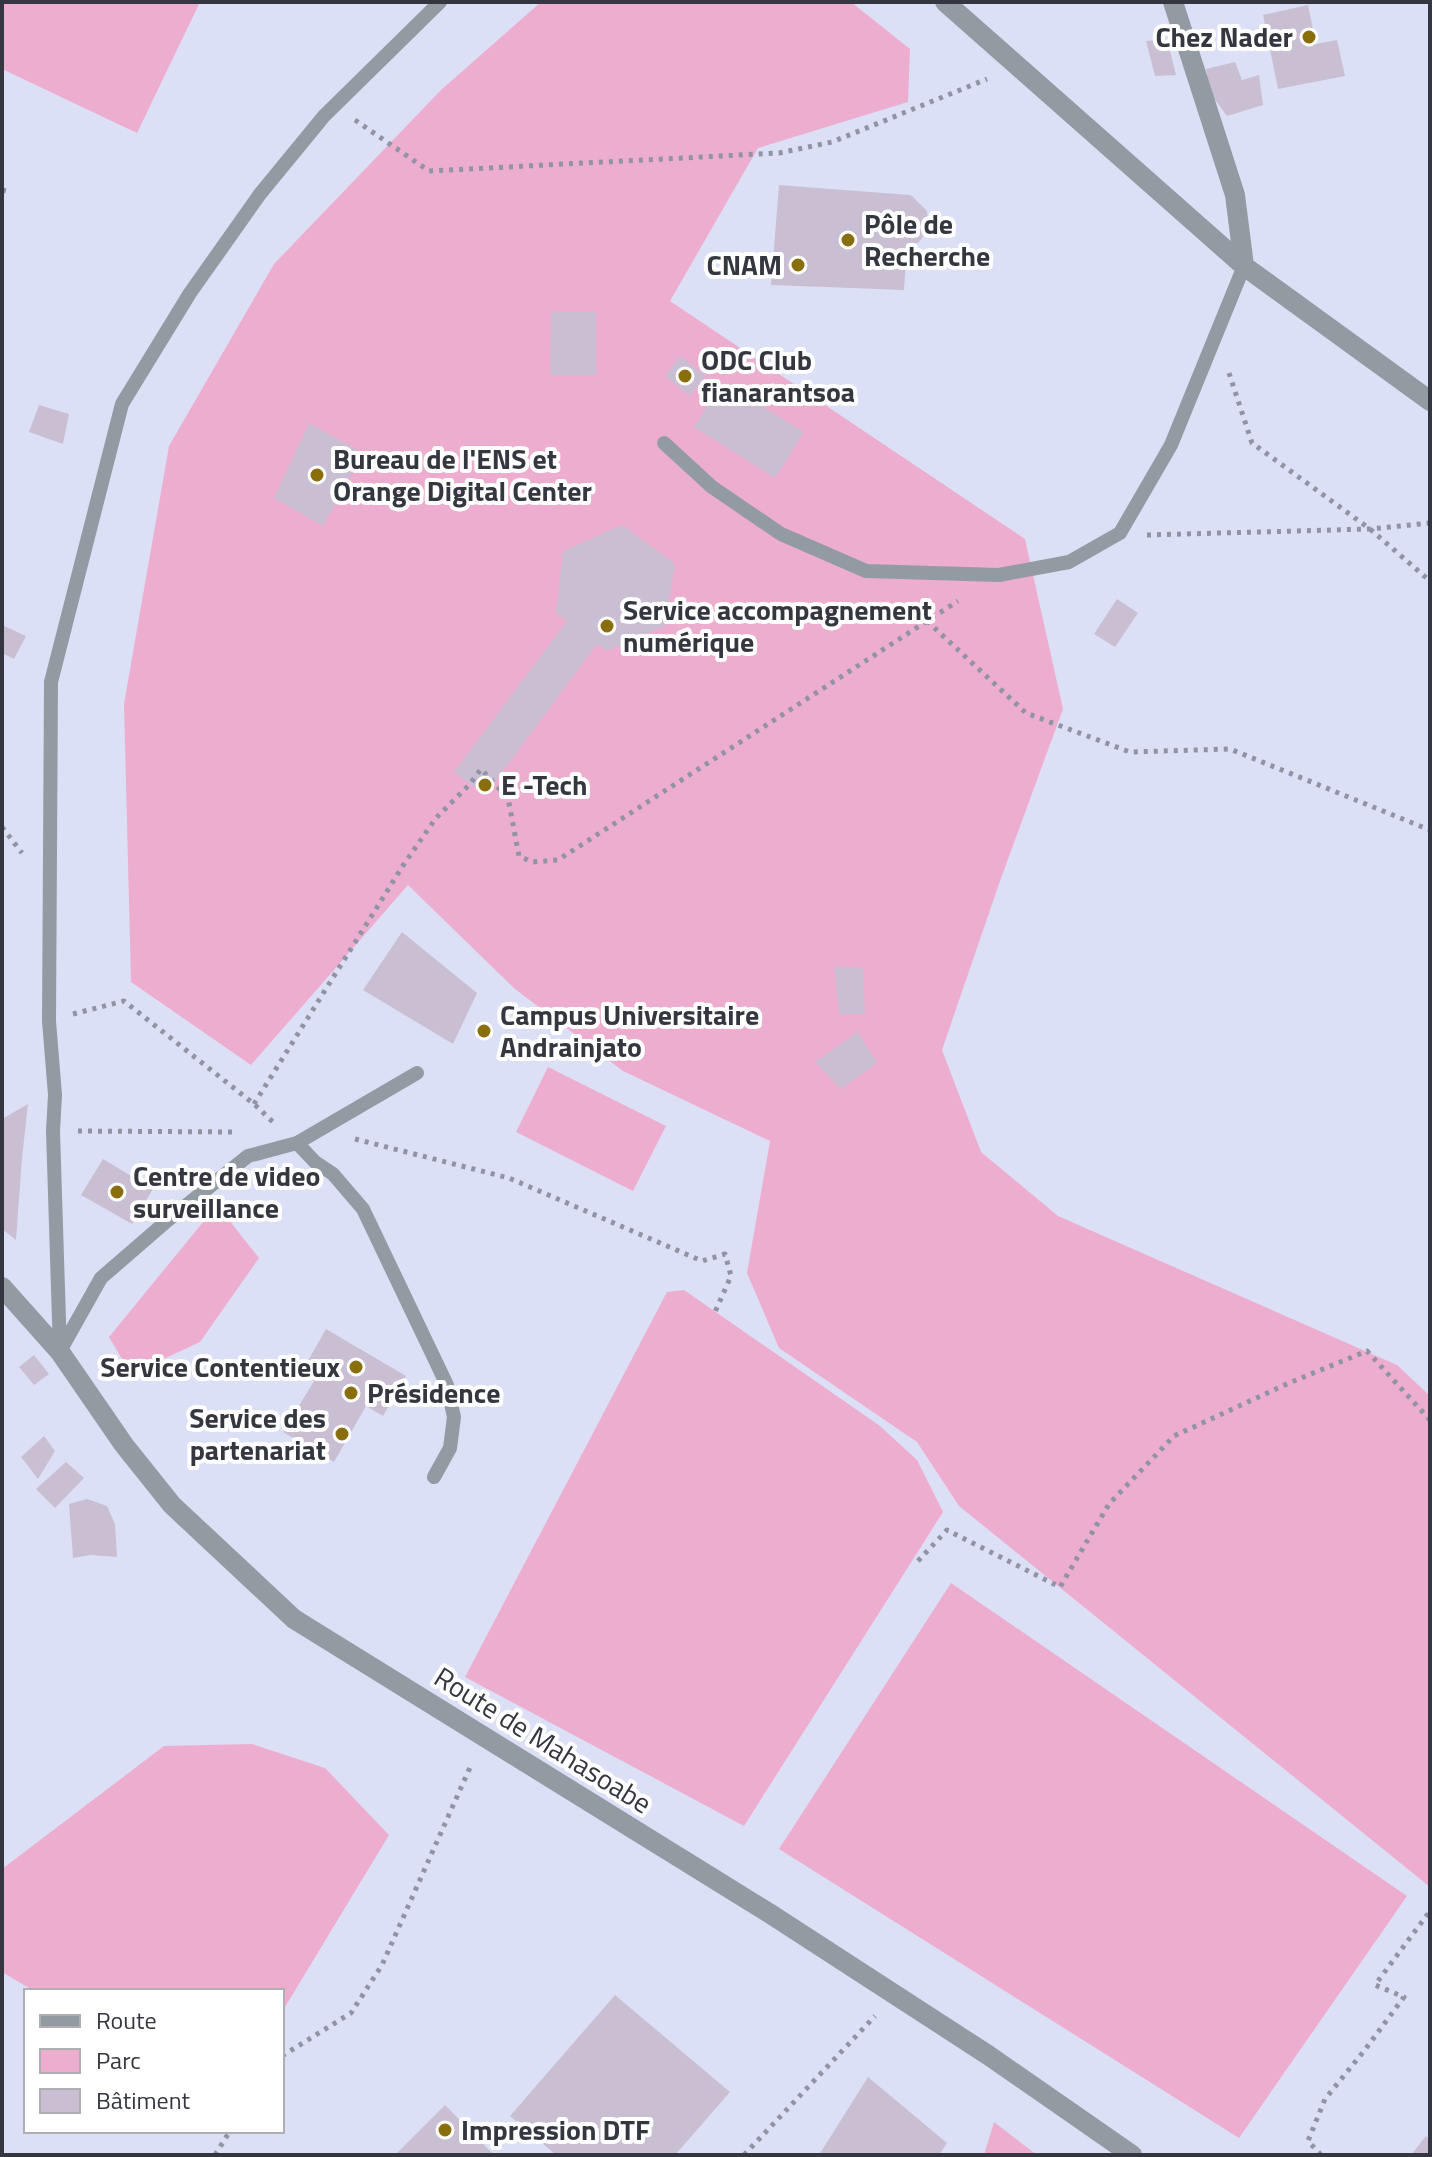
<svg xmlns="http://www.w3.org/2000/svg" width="1432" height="2157" font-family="'Titillium Web',sans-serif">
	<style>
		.green { fill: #edadcf }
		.building { fill: #cabed3 }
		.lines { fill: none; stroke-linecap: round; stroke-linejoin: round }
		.path { stroke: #9093a3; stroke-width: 5; stroke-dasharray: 4 6; stroke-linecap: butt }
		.service { stroke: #939ba2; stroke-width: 14 }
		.minor { stroke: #939ba2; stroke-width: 20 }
		.tertiary { stroke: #939ba2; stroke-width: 20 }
		.poi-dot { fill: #896e0e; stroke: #fff; stroke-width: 3 }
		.labels { text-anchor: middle; stroke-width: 8; stroke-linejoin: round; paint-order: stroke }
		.poi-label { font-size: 28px; font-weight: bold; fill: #353740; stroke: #fff; text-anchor: start }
		.street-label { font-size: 28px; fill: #353740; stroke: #fff }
	</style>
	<rect width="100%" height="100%" fill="#dce0f7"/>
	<path class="green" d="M 2,2 L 200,2 L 137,133 L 2,69 Z
		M 541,2 L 851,2 L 910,49 L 908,102 L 758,148 L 670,301 L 1025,539 L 1063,709 L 1000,881 L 942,1050 L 981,1152 L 1058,1216 L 1397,1365 L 1430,1396 L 1430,1887 L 959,1506 L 917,1442 L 779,1348 L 747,1273 L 770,1141 L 623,1071 L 515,989 L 408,885 L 251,1065 L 131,982 L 124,704 L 169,446 L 274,264 L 441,90 Z
		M 548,1067 L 666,1126 L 633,1191 L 516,1132 Z
		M 217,1205 L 259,1258 L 200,1342 L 131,1374 L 109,1337 Z
		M 684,1290 L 880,1426 L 917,1460 L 943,1512 L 744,1826 L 465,1677 L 667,1292 Z
		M 951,1583 L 1407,1896 L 1239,2138 L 779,1849 Z
		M 252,1744 L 325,1768 L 389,1835 L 282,2012 L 282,1991 L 34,1991 L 2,1972 L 2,1869 L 164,1746 Z
		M 994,2122 L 1037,2155 L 984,2155 Z"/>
	<path class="building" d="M 1308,5 L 1316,44 L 1337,40 L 1345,76 L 1278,89 L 1263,15 Z
		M 1167,39 L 1176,75 L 1155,76 L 1146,41 Z
		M 1235,62 L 1242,80 L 1259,75 L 1263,105 L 1227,116 L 1210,93 L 1206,69 Z
		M 779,185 L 910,195 L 913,197 L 927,211 L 929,229 L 918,243 L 907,244 L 904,290 L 771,285 Z
		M 551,312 L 596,312 L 596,375 L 550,375 Z
		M 680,356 L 706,376 L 689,396 L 665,376 Z
		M 722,382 L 804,432 L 775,478 L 694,427 Z
		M 39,405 L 69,414 L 63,444 L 29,432 Z
		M 309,423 L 363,453 L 323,526 L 274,498 Z
		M 622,525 L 675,564 L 665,626 L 607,651 L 597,644 L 485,795 L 454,772 L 567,621 L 556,613 L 563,551 Z
		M 1117,599 L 1138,613 L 1115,647 L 1094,634 Z
		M 2,625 L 26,636 L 14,659 L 2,653 Z
		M 402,932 L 477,993 L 453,1044 L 363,990 Z
		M 834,966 L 863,968 L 865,1014 L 839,1014 Z
		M 858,1032 L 877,1063 L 841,1089 L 815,1062 Z
		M 28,1104 L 22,1158 L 16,1240 L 2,1229 L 2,1119 Z
		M 103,1159 L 153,1189 L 132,1224 L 81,1195 Z
		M 326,1329 L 406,1376 L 383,1416 L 366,1406 L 334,1462 L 283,1432 L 314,1381 L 301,1373 Z
		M 34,1355 L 49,1374 L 34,1385 L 19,1367 Z
		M 44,1436 L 55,1451 L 38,1479 L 21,1457 Z
		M 66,1462 L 84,1478 L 55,1508 L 36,1489 Z
		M 87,1499 L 107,1506 L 115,1524 L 117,1557 L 91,1555 L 73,1558 L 69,1504 Z
		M 615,1995 L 730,2092 L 675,2155 L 556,2155 L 510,2116 Z
		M 868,2077 L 947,2143 L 939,2155 L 819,2155 Z
		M 445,2105 L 494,2155 L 395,2155 Z
		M 1426,2136 L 1430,2140 L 1430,2155 L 1411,2155 Z"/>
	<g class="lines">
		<path class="path" d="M 355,120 L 429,171 L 779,153 L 832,142 L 987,79
			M 2,190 L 6,191
			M 1229,373 L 1252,443 L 1370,529 L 1430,581
			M 1147,535 L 1370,529 L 1430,523
			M 927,621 L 1026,713 L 1130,752 L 1230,749 L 1430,830
			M 2,827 L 22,853
			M 73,1014 L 124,1001 L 254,1104 L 274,1123
			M 254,1104 L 404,864 L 436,818 L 470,784 L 481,769 L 508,798 L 519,856 L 532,862 L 558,860 L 958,601
			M 78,1131 L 236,1132
			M 355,1139 L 509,1178 L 702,1261 L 725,1254 L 731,1276 L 715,1312
			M 918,1561 L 947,1530 L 1060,1587 L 1109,1504 L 1174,1436 L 1289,1383 L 1367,1351 L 1430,1420
			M 282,2056 L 351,2013 L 382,1965 L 472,1763
			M 215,2155 L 230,2131
			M 744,2155 L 875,2016
			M 1321,2155 L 1308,2141 L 1325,2099 L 1364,2051 L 1404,1997 L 1375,1985 L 1427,1915 L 1430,1916"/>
		<path class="service" d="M 664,443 L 712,487 L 781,534 L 866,571 L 999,575 L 1069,562 L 1120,533 L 1171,445 L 1244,266
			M 297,1143 L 417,1073
			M 60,1351 L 101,1278 L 168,1220 L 248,1156 L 297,1143 L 315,1162 L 333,1174 L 363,1209 L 447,1385 L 454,1417 L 450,1448 L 434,1477
			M 60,1352 L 53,1131 L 55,1095 L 49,1021 L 51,682 L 122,404 L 190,293 L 260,194 L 324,116 L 440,2"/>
		<path class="minor" d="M 945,2 L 1244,266 L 1430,401
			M 1173,2 L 1235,195 L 1244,266"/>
		<path class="tertiary" d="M 2,1287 L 60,1352 L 124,1445 L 172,1505 L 294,1619 L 769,1913 L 988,2055 L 1132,2155"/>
	</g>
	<g class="poi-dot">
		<circle cx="1309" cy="37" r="8"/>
		<circle cx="848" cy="240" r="8"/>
		<circle cx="798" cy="265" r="8"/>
		<circle cx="685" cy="376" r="8"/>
		<circle cx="317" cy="475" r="8"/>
		<circle cx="607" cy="626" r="8"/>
		<circle cx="485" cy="785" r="8"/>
		<circle cx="484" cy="1031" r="8"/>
		<circle cx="117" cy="1192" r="8"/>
		<circle cx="356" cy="1367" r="8"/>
		<circle cx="351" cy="1393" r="8"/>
		<circle cx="342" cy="1434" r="8"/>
		<circle cx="445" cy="2130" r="8"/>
	</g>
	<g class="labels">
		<g class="poi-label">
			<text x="1293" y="47" text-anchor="end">Chez Nader</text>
			<text x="864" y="234">Pôle de<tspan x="864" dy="32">Recherche</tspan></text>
			<text x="782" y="275" text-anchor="end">CNAM</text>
			<text x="701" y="370">ODC Club<tspan x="701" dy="32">fianarantsoa</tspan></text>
			<text x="333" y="469">Bureau de l'ENS et<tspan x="333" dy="32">Orange Digital Center</tspan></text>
			<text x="623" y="620">Service accompagnement<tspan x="623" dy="32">numérique</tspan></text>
			<text x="501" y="795">E -Tech</text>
			<text x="500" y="1025">Campus Universitaire<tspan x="500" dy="32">Andrainjato</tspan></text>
			<text x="133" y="1186">Centre de video<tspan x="133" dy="32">surveillance</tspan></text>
			<text x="340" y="1377" text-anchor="end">Service Contentieux</text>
			<text x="367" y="1403">Présidence</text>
			<text x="326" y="1428" text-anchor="end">Service des<tspan x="326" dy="32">partenariat</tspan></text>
			<text x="461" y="2140">Impression DTF</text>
		</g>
		<g class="street-label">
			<text transform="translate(543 1740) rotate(32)" y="10">Route de Mahasoabe</text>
		</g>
	</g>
	<rect width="1432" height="2157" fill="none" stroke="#353740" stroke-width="8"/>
	<rect x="24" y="1989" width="260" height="144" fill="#ffffff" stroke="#aeafb3" stroke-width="2"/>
	<rect x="40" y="2015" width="40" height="12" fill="#939ba2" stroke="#aeafb3" stroke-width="2"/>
	<text x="96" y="2029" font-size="24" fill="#353740">Route</text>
	<rect x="40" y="2049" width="40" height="24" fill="#edadcf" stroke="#aeafb3" stroke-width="2"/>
	<text x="96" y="2069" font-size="24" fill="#353740">Parc</text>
	<rect x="40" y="2089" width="40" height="24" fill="#cabed3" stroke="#aeafb3" stroke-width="2"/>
	<text x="96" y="2109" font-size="24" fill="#353740">Bâtiment</text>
</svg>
